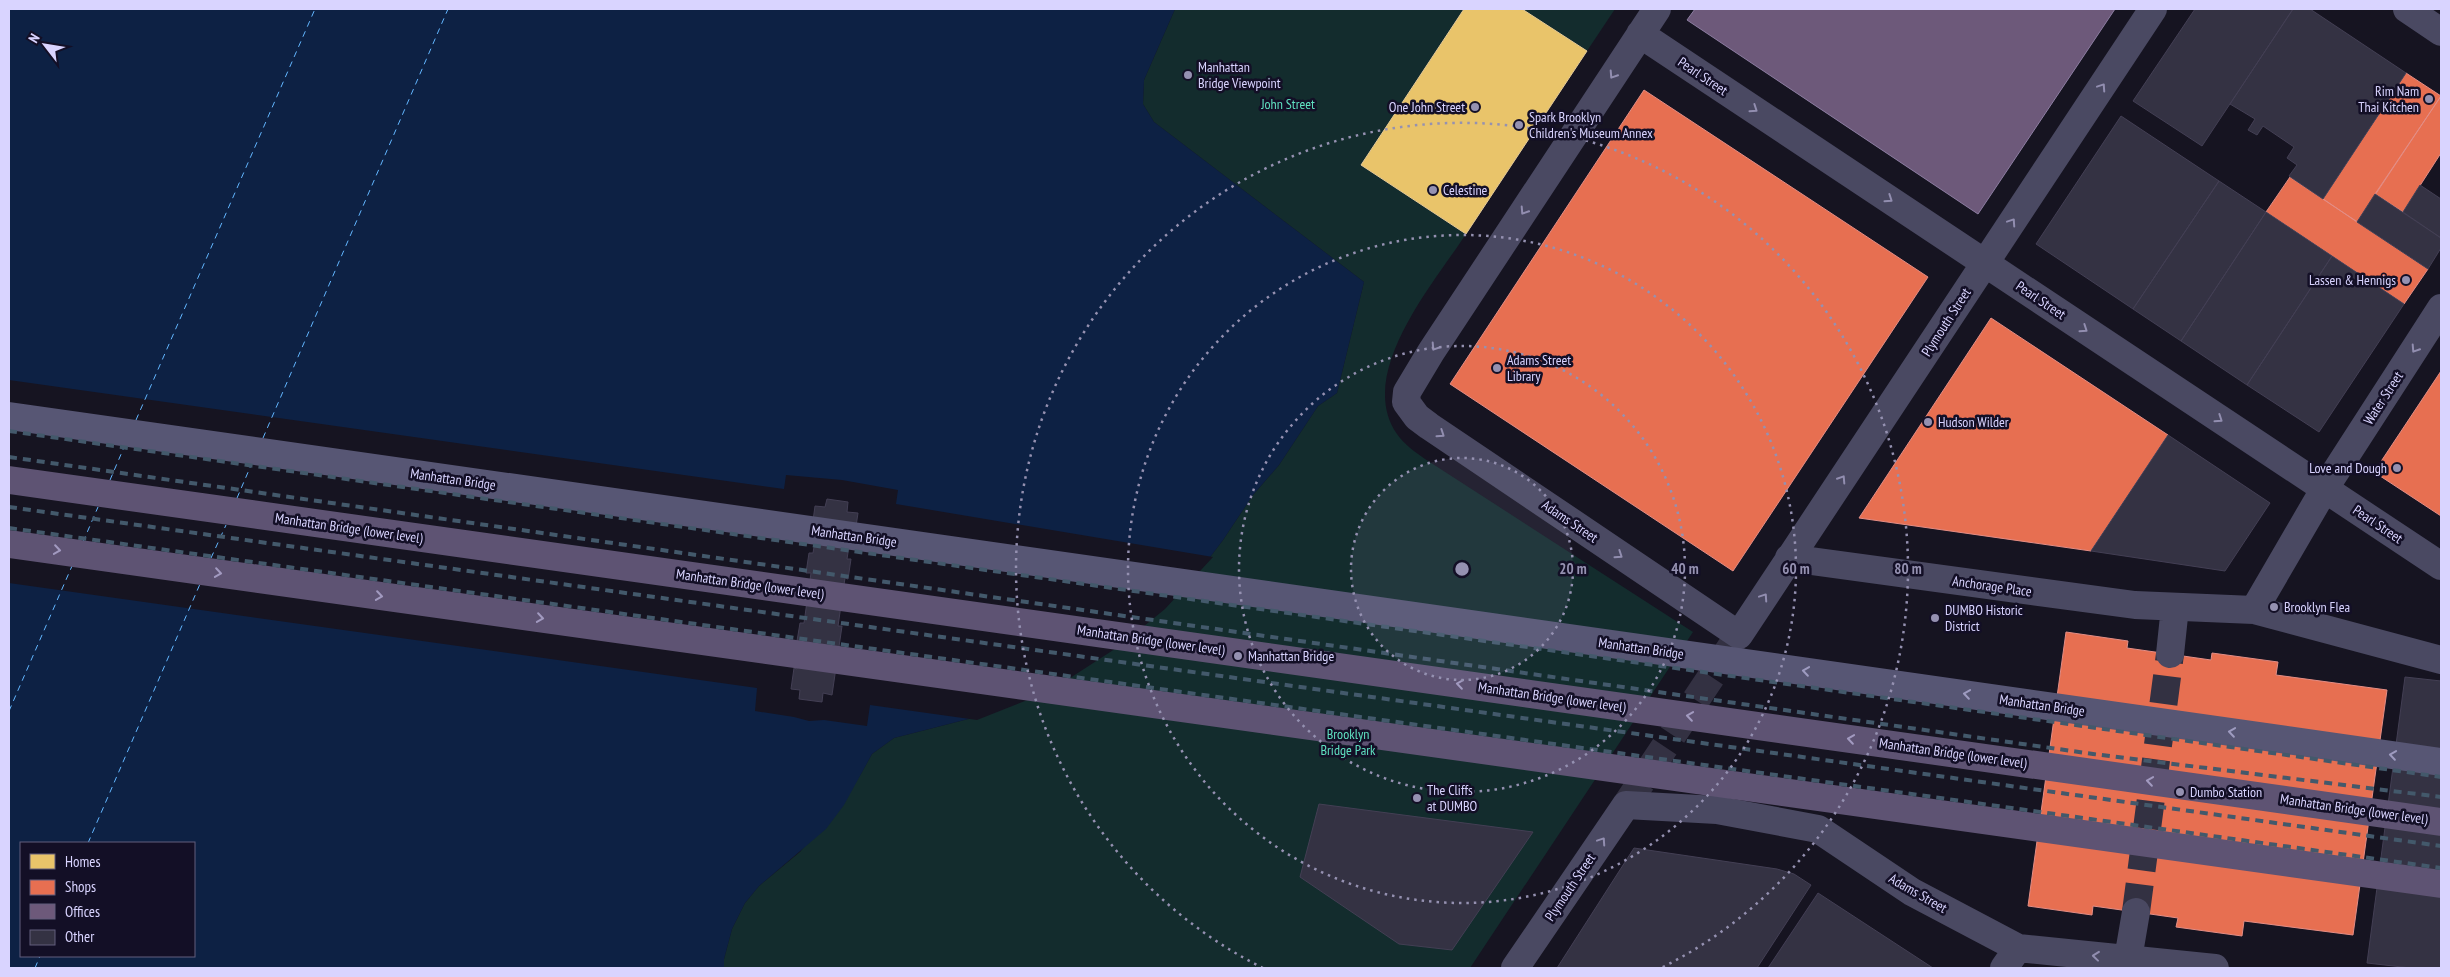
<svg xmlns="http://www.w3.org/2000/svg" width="2450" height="977" font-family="'PT Sans Narrow',sans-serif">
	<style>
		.green { fill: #132c2d }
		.water { fill: #0d2144; fill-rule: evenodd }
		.pier { fill: #161421 }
		.homes { fill: #e9c46a; stroke: #e4c997 }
		.shops { fill: #e76f51; stroke: #e38d85 }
		.offices { fill: #6d597a; stroke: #8d7ea2 }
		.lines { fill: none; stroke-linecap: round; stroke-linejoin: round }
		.ferry { stroke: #62b6ff; stroke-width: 1; stroke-dasharray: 6 5; stroke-linecap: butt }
		.building { fill: #343243; stroke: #433f54 }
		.street-tunnel { stroke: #333142; stroke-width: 28; stroke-dasharray: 28 14; stroke-linecap: butt }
		.street { stroke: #4a4962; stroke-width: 28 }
		.secondary { stroke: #575674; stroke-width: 28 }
		.primary { stroke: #5e5373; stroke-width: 28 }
		.rail { stroke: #43596b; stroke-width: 4; stroke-dasharray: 8 6; stroke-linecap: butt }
		.oneway { stroke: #928eb0 }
		.oneway2 { stroke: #a29ac0 }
		.oneway3 { stroke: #9e9bc0 }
		.ring { fill: none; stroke: #9591b1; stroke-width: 2.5; stroke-dasharray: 2.5 5 }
		.poi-dot { fill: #9591b1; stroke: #130f26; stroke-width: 2 }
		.labels { text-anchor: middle; stroke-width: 5; stroke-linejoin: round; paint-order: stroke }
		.poi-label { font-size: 14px; fill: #d9d4ff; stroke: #130f26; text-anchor: start }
		.street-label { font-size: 14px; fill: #d9d4ff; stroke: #130f26 }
		.park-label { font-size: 14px; fill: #5fe0c0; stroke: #130f26 }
		.centre { fill: #9591b1; stroke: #130f26; stroke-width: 2.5 }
		.ring-label { font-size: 15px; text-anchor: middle; font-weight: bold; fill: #9591b1; stroke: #130f26; stroke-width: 5; stroke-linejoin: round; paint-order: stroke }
	</style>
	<rect width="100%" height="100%" fill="#161421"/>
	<path class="green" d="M 1175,9 L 1464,9 L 1361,165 L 1466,234 C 1434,283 1355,374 1397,434 C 1404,444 1415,452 1425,459 L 1693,632 L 1470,968 L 724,968 L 724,959 L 732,929 L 745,903 L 759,886 L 800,852 L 859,777 L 872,754 L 894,738 L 976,717 L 1201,569 L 1223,540 L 1253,495 L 1279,465 L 1318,406 L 1337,393 L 1364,282 L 1154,122 L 1143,104 L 1144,80 Z
		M 1522,9 L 1615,9 L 1587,51 Z"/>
	<path class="water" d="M 9,9 L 1175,9 L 1144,80 L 1143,104 L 1154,122 L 1364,282 L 1337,393 L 1318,406 L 1279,465 L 1253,495 L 1223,540 L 1201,569 L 976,717 L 894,738 L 872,754 L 844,805 L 826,829 L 759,886 L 745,903 L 732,929 L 724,959 L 724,968 L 9,968 ZM 21,843 L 194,843 L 194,956 L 21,956 Z"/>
	<path class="pier" d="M 9,380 L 784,489 L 786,475 L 842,480 L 898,490 L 896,504 L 1213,557 L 1165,609 L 1121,645 L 1050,691 L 977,720 L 870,705 L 867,726 L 824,720 L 809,721 L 794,717 L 755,711 L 757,688 L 9,583 Z"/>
	<path class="homes" d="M 1464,9 L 1522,9 L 1587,51 L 1466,234 L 1361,165 Z"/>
	<path class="shops" d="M 2406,73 L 2441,96 L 2357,222 L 2323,199 Z
		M 1644,90 L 1928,277 L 1733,571 L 1450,384 Z
		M 2441,96 L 2441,153 L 2403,212 L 2375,194 Z
		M 2290,177 L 2428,269 L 2404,304 L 2266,212 Z
		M 1991,318 L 2168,435 L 2091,551 L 1859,518 Z
		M 2441,371 L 2441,516 L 2374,472 Z
		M 2066,632 L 2128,641 L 2127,648 L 2211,660 L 2212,653 L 2278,662 L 2276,675 L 2387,690 L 2353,935 L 2244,921 L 2242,936 L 2176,927 L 2178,918 L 2136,912 L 2093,906 L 2092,915 L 2028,906 Z"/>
	<path class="offices" d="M 1695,9 L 2115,9 L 1978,214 L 1687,20 Z"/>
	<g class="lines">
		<path class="ferry" d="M 136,420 L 315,9
			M 263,438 L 448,9
			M 110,480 L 125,445
			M 237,498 L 252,463
			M 83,542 L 98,507
			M 211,558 L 226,525
			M 9,711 L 72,566
			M 88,843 L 200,584
			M 35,968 L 40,956"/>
	</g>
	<path class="building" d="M 2195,9 L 2293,9 L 2202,146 L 2133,101 Z
		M 2293,9 L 2310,9 L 2406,73 L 2323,199 L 2289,176 L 2297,165 L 2287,158 L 2294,147 L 2263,126 L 2257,135 L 2248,130 L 2255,119 L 2230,104 Z
		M 2121,116 L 2219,181 L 2133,309 L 2036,244 Z
		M 2219,181 L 2266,212 L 2181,341 L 2133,309 Z
		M 2420,185 L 2441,199 L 2441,238 L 2403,212 Z
		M 2375,194 L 2441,238 L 2441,248 L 2428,269 L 2357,222 Z
		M 2266,212 L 2332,256 L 2247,385 L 2181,341 Z
		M 2332,256 L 2404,304 L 2319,432 L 2247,385 Z
		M 2168,435 L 2270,503 L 2225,571 L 2091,551 Z
		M 827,499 L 848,502 L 847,512 L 858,513 L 855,533 L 851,533 L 847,559 L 851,559 L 848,579 L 845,578 L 838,626 L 842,626 L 832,695 L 823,693 L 822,702 L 799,699 L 800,690 L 791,689 L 794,668 L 797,669 L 801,642 L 797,641 L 800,623 L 804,623 L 811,573 L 806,573 L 809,553 L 813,553 L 817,529 L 812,528 L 815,506 L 825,507 Z
		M 2405,677 L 2441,681 L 2441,968 L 2411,968 L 2367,963 Z
		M 1319,804 L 1533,832 L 1452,950 L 1399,944 L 1300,877 Z
		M 1634,848 L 1777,869 L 1794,874 L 1811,885 L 1757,968 L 1557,968 Z
		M 1818,893 L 1933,968 L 1768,968 Z"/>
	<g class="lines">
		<path class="street-tunnel" d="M 1626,805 L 1739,635
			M 2136,912 L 2170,654"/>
		<path class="street" d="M 1657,9 L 1431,352 L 1407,392 L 1406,402 L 1417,417 L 1429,426 L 1739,635 L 2153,9
			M 2407,9 L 2441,32
			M 1640,34 L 2441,566
			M 1789,558 L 2135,605 L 2254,610 L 2441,660
			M 2254,610 L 2325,488 L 2441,308
			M 2170,654 L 2175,607
			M 2128,959 L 2136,912
			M 1515,968 L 1626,805 L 1717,810 L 1818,829 L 1912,892 L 2018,948 L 2215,968
			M 2004,968 L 2018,948"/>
		<path class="secondary" d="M 9,416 L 2441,762"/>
		<path class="primary" d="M 9,480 L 2441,822
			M 9,544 L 2441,884"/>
		<path class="rail" d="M 9,431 L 2441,777
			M 9,457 L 2093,754 L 2441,797
			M 9,507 L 2441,846
			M 9,528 L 2441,868"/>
	</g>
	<defs><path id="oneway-chevron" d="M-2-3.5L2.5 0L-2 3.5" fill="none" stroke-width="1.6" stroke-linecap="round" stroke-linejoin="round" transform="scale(1.25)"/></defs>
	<g class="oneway">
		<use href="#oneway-chevron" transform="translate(1613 75) rotate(123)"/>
		<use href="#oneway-chevron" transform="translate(2102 87) rotate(-56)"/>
		<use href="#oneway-chevron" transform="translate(1754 109) rotate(34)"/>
		<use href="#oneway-chevron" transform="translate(1889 199) rotate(34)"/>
		<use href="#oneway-chevron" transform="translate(1524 211) rotate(123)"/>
		<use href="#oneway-chevron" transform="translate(2012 222) rotate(-56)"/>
		<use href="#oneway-chevron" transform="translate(2084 329) rotate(34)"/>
		<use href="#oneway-chevron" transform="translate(1435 347) rotate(123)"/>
		<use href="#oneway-chevron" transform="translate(2415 349) rotate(123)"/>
		<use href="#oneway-chevron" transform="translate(2219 419) rotate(34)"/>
		<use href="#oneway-chevron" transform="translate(1441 434) rotate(34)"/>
		<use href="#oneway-chevron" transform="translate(1842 479) rotate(-57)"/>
		<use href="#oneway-chevron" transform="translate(1619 555) rotate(34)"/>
		<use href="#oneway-chevron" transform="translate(1764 597) rotate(-56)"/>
		<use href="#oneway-chevron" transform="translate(1602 841) rotate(-56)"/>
		<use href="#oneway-chevron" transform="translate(2096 956) rotate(-174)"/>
	</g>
	<g class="oneway2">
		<use href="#oneway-chevron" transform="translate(57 550) rotate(8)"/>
		<use href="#oneway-chevron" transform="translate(218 573) rotate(8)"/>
		<use href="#oneway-chevron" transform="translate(379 596) rotate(8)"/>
		<use href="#oneway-chevron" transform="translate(540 618) rotate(8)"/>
		<use href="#oneway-chevron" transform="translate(1460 684) rotate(-172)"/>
		<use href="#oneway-chevron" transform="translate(1690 716) rotate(-172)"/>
		<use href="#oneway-chevron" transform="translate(1851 739) rotate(-172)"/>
		<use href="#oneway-chevron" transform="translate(2150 781) rotate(-172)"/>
	</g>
	<g class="oneway3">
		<use href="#oneway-chevron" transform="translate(1806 671) rotate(-172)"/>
		<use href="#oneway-chevron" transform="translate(1967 694) rotate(-172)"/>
		<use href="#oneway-chevron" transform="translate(2232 732) rotate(-172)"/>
		<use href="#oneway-chevron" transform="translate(2393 755) rotate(-172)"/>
	</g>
	<circle cx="1462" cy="569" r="111" fill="#9591b1" fill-opacity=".12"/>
	<g class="ring">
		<circle cx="1462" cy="569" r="111"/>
		<circle cx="1462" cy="569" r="223"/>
		<circle cx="1462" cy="569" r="334"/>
		<path d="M1263 968A446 446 0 1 1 1661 968"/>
	</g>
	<g class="poi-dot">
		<circle cx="1188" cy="75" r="5"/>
		<circle cx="2429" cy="99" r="5"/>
		<circle cx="1475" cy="107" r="5"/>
		<circle cx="1519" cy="125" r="5"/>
		<circle cx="1433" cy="190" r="5"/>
		<circle cx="2406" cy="280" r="5"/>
		<circle cx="1497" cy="368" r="5"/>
		<circle cx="1928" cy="422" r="5"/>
		<circle cx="2397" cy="468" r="5"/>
		<circle cx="2274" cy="607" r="5"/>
		<circle cx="1935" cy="618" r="5"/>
		<circle cx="1238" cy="656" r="5"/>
		<circle cx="2180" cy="792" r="5"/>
		<circle cx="1417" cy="798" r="5"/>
	</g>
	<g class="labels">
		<g class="poi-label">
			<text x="1198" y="72">Manhattan<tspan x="1198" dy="16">Bridge Viewpoint</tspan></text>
			<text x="2419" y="96" text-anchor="end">Rim Nam<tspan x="2419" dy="16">Thai Kitchen</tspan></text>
			<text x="1465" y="112" text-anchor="end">One John Street</text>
			<text x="1529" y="122">Spark Brooklyn<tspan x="1529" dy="16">Children's Museum Annex</tspan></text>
			<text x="1443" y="195">Celestine</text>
			<text x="2396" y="285" text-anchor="end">Lassen &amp; Hennigs</text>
			<text x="1507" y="365">Adams Street<tspan x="1507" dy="16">Library</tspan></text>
			<text x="1938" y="427">Hudson Wilder</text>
			<text x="2387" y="473" text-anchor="end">Love and Dough</text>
			<text x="2284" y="612">Brooklyn Flea</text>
			<text x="1945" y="615">DUMBO Historic<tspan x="1945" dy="16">District</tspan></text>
			<text x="1248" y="661">Manhattan Bridge</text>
			<text x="1427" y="795">The Cliffs<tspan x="1427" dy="16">at DUMBO</tspan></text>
			<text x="2190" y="797">Dumbo Station</text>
		</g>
		<g class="street-label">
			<text transform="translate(1703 76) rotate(34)" y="5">Pearl Street</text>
			<text transform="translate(2041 300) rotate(34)" y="5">Pearl Street</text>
			<text transform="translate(1946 322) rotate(-57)" y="5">Plymouth Street</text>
			<text transform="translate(2383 398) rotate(-57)" y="5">Water Street</text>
			<text transform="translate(453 479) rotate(8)" y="5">Manhattan Bridge</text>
			<text transform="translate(1570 521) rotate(34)" y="5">Adams Street</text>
			<text transform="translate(2378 524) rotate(34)" y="5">Pearl Street</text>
			<text transform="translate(349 528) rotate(8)" y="5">Manhattan Bridge (lower level)</text>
			<text transform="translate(854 536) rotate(8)" y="5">Manhattan Bridge</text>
			<text transform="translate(750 584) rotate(8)" y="5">Manhattan Bridge (lower level)</text>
			<text transform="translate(1992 586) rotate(8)" y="5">Anchorage Place</text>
			<text transform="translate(1151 640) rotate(8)" y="5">Manhattan Bridge (lower level)</text>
			<text transform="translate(1641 648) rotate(8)" y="5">Manhattan Bridge</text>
			<text transform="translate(1552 697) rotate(8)" y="5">Manhattan Bridge (lower level)</text>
			<text transform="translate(2042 705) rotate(8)" y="5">Manhattan Bridge</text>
			<text transform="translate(1953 753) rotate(8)" y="5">Manhattan Bridge (lower level)</text>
			<text transform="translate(2354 809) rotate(8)" y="5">Manhattan Bridge (lower level)</text>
			<text transform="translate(1570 887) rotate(-56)" y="5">Plymouth Street</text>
			<text transform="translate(1918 893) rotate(30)" y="5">Adams Street</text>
		</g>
		<g class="park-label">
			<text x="1288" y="109">John Street</text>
			<text x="1348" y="739">Brooklyn<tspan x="1348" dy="16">Bridge Park</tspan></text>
		</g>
	</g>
	<circle cx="1462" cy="569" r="8" class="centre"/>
	<g class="ring-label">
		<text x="1573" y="574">20 m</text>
		<text x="1685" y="574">40 m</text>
		<text x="1796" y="574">60 m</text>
		<text x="1908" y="574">80 m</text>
	</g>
	<rect width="2450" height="977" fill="none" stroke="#d9d4ff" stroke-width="20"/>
	<rect x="20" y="842" width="175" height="115" fill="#130f26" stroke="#625e7d"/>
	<rect x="30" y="854" width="25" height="15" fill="#e9c46a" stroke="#625e7d"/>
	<text x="65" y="867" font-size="15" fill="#d9d4ff">Homes</text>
	<rect x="30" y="880" width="25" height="15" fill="#e76f51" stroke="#625e7d"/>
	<text x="65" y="892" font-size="15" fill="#d9d4ff">Shops</text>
	<rect x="30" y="904" width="25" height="15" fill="#6d597a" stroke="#625e7d"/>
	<text x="65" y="917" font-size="15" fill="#d9d4ff">Offices</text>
	<rect x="30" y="930" width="25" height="15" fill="#343243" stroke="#625e7d"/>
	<text x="65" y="942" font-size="15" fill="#d9d4ff">Other</text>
	<g transform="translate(45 45) rotate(301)" stroke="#130f26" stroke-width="4" paint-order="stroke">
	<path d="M0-4L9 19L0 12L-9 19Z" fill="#d9d4ff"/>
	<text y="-8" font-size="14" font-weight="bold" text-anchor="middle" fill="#d9d4ff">N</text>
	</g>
</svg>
